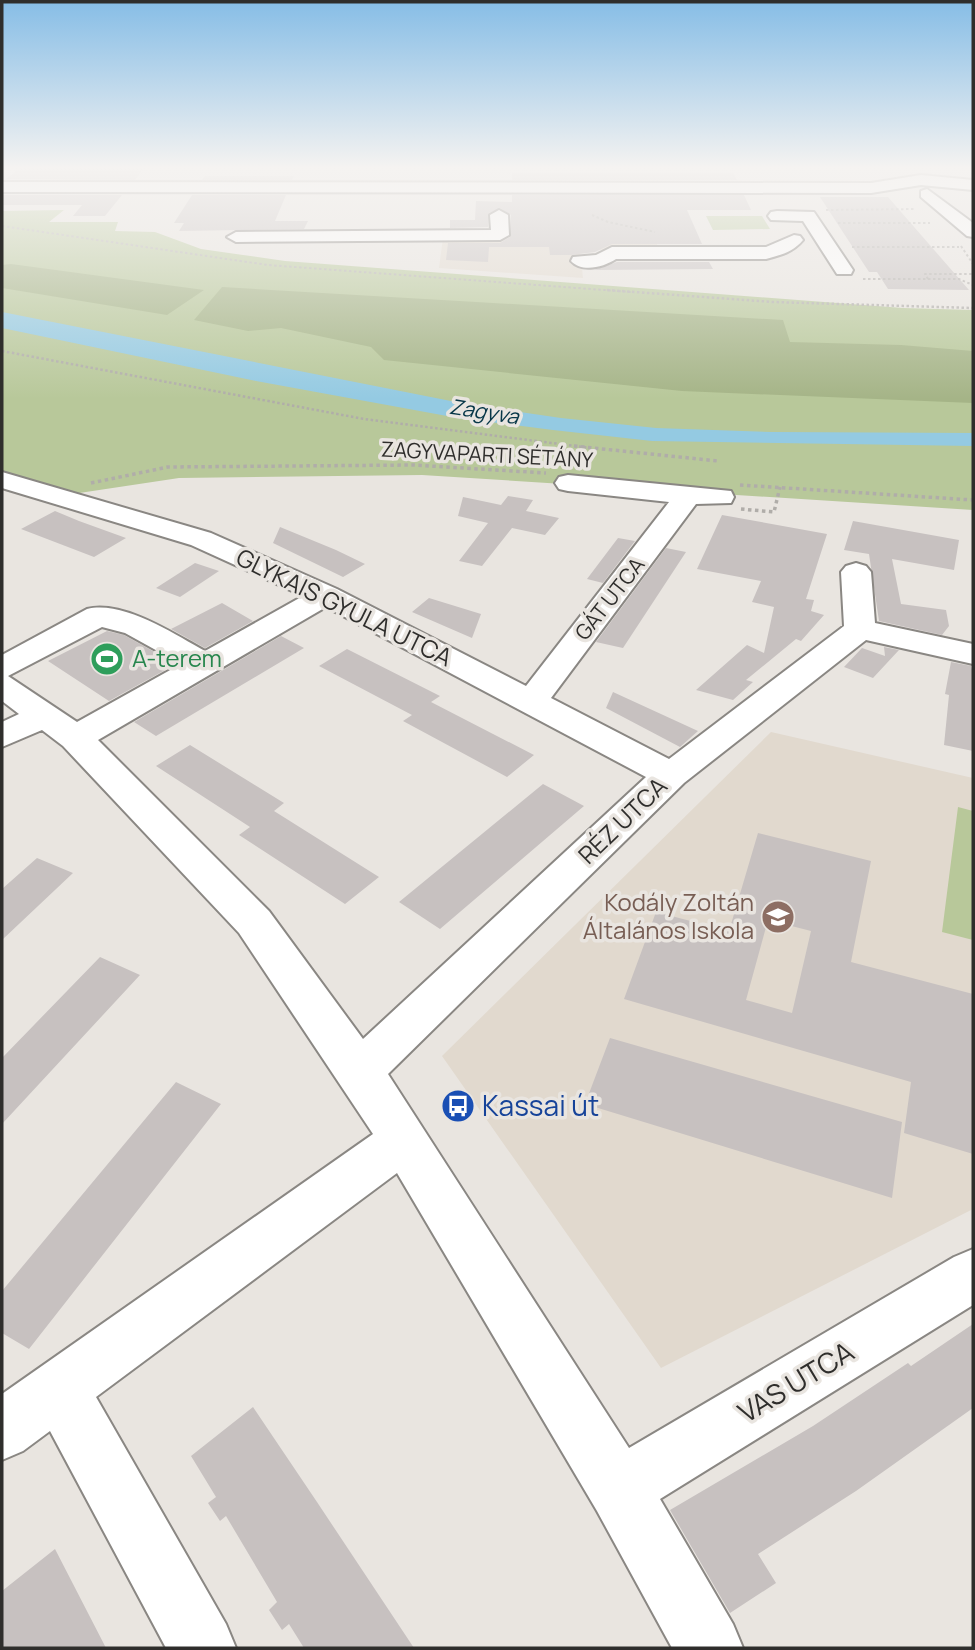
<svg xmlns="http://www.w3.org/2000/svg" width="975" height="1650" font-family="Manrope,sans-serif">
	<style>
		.built { fill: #e1d9ce }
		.green { fill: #b8c89a }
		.forest { fill: #a5b487 }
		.water { fill: #94cae2 }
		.building { fill: #c7c1c0; fill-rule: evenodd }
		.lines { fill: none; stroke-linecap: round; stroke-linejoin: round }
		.minor-casing { stroke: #8a8783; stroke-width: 4 }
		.path-far2 { stroke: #b0ada9; stroke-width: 2; stroke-dasharray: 2.5 2.5; stroke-linecap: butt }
		.path-far1 { stroke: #b0ada9; stroke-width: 2.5; stroke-dasharray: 2.5 2.5; stroke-linecap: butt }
		.path { stroke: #b0ada9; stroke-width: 3.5; stroke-dasharray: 3.5 3.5; stroke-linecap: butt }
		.minor { fill: #fff; fill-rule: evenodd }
		.labels { text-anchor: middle; stroke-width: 7; stroke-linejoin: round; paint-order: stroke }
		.far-water-label { font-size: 21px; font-style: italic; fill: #073748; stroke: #e9e5e0 }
		.far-street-label { font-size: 21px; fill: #2f2e2c; stroke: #e9e5e0 }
		.street-label { font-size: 24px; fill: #2f2e2c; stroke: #e9e5e0 }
		.leisure-label { font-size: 24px; fill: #27864d; stroke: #e9e5e0; text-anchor: start }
		.education-label { font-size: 24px; fill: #785e54; stroke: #e9e5e0; text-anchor: end }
		.near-transit-label { font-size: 28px; fill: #164399; stroke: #e9e5e0; text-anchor: start }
		.near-street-label { font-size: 28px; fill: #2f2e2c; stroke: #e9e5e0 }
	</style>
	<rect width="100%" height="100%" fill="#e9e5e0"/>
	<path class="built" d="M 443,238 L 655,239 L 659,250 L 580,250 L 583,278 L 439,268 Z
		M 771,732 L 973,778 L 973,1209 L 661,1368 L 442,1056 Z"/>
	<path class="green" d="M 64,210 L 49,222 L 118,222 L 115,231 L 155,232 L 201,249 L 285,261 L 903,308 L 973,310 L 973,510 L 422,475 L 179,478 L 66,495 L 2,482 L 2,211 Z
		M 706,216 L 762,216 L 770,229 L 713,230 Z
		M 958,807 L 973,811 L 973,940 L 942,932 Z"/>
	<path class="forest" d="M 11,264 L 204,290 L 167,315 L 2,288 L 2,265 Z
		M 222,287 L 783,320 L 790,342 L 901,345 L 973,351 L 973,403 L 682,391 L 384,360 L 371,347 L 281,328 L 248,331 L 194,320 Z"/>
	<path class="water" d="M 2,312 L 471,405 L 561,418 L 656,428 L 772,432 L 973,433 L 973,446 L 652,441 L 553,430 L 458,418 L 256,381 L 2,328 Z"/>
	<path class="building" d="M 19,169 L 143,169 L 135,180 L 6,179 Z
		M 512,173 L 733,173 L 737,180 L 512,180 Z
		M 205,176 L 294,176 L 292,180 L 202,180 Z
		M 2,195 L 122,195 L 105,216 L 73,216 L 82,205 L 2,205 Z
		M 192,195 L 286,195 L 275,221 L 308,221 L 304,229 L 179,231 L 184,223 L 174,223 Z
		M 512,195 L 744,195 L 751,210 L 687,210 L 702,244 L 612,244 L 595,252 L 571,255 L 550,255 L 549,247 L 489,247 L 488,262 L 446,260 L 448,243 L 500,243 L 510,237 L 511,215 L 500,208 L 489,213 L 488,227 L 450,228 L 450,220 L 475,220 L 476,201 L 512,202 Z
		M 820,197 L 888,197 L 969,290 L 888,289 L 877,272 L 869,272 Z
		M 617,262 L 709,262 L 713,269 L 594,270 Z
		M 508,496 L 533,500 L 526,511 L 559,518 L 545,535 L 512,528 L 482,566 L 459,561 L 488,523 L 458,516 L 463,497 L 501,505 Z
		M 55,511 L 79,521 L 126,538 L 94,557 L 21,529 Z
		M 722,515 L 827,534 L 806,599 L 814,600 L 811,611 L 824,615 L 801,641 L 796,639 L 746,680 L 753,682 L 733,700 L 696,690 L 747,645 L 764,653 L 774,607 L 752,602 L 761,581 L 697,569 Z
		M 853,521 L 959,540 L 954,570 L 892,559 L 901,604 L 946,610 L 949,626 L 942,635 L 879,621 L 869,554 L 844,550 Z
		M 280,527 L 336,550 L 365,564 L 343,577 L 273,543 Z
		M 618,538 L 635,541 L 603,583 L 587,579 Z
		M 666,548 L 686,552 L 623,648 L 596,642 Z
		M 195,563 L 219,571 L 180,597 L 156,588 Z
		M 429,598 L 481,614 L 472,638 L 412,612 Z
		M 222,603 L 253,621 L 205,648 L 171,629 Z
		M 107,631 L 124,635 L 176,664 L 109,701 L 48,661 Z
		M 281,636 L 304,648 L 156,736 L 134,722 Z
		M 884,647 L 899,650 L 873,678 L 844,667 L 862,648 L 885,656 Z
		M 347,649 L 440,696 L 431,702 L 534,755 L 507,777 L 403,721 L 412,715 L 319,666 Z
		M 951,662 L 971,666 L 973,673 L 973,751 L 944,745 L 949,695 L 945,694 Z
		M 613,692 L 698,731 L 680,747 L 606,708 Z
		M 190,745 L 284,803 L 274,811 L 379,877 L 345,904 L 239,835 L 250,827 L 156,766 Z
		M 543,784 L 584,806 L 440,929 L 399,902 Z
		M 758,833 L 871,861 L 851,962 L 973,994 L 973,1154 L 904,1133 L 911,1082 L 624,999 L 656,912 L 729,931 ZM 768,920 L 811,931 L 792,1013 L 746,1000 Z
		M 37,858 L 73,873 L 2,940 L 2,889 Z
		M 100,957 L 140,975 L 2,1124 L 2,1058 Z
		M 610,1038 L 902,1122 L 892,1198 L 585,1104 Z
		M 176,1082 L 221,1104 L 29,1349 L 2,1333 L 2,1291 Z
		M 973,1324 L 973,1408 L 856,1491 L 758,1554 L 776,1583 L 730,1613 L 670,1510 L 813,1426 L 908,1363 L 911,1366 Z
		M 253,1407 L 317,1502 L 414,1648 L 304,1648 L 289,1624 L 282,1630 L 269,1610 L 277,1602 L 226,1516 L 220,1521 L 208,1503 L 216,1497 L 191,1456 Z
		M 55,1549 L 106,1648 L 2,1648 L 2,1591 Z"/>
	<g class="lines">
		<defs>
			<path id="minor" d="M 921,175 L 973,180 L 973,190 L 921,185 L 871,193 L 2,192 L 2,182 L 871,183 Z
				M 927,189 L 973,223 L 973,237 L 967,236 L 921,197 L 921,191 Z
				M 499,210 L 508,215 L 509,235 L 500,240 L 236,242 L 227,237 L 236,232 L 491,230 L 490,215 Z
				M 777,211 L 814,212 L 853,270 L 851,274 L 837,274 L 803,221 L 771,220 L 768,216 L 771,212 Z
				M 794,235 L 800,236 L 803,240 C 793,252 781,255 766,259 L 616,259 C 604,267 582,273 571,261 L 573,257 L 596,255 L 612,247 L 766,247 Z
				M 2,472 L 211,533 L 337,589 L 526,686 L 669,502 L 568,491 L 559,489 L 555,483 L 559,477 L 568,475 L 731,491 L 734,497 L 731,503 L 696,504 L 551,698 L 669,759 L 844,626 L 841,572 L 846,566 L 856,563 L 866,566 L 871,572 L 875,623 L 973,644 L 973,664 L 866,640 L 684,783 L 388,1074 L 629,1448 L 954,1257 L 973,1249 L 973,1305 L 660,1499 L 733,1624 L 743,1648 L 672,1648 L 597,1511 L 397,1173 L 96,1397 L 226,1624 L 236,1648 L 166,1648 L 50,1431 L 23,1451 L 2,1460 L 2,1394 L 373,1134 L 239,933 L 63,746 L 42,730 L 2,747 L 2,722 L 19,714 L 2,701 L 2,655 L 87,609 C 123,600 174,634 205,651 L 303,596 L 191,545 L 2,488 ZM 326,607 L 646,777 L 363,1039 L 269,911 L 98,740 ZM 102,627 L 125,633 L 181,664 L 77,722 L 8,676 Z"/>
		</defs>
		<use href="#minor" class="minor-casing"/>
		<path class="path-far2" d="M 826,210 L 915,209
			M 592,215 L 608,222 L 655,232
			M 838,223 L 930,223
			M 2,226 L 268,265 L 631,292
			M 961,246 L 973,264
			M 852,247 L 959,247
			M 863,279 L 959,279 L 973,285
			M 928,279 L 925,274 L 973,274"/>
		<path class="path-far1" d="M 607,290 L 773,302 L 973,308
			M 2,351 L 364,419 L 591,448"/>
		<path class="path" d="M 574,446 L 718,461
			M 91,483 L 168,467 L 413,465 L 546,473
			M 740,485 L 973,500
			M 741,509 L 774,512 L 780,487"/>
		<use href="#minor" class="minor"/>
	</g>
	<linearGradient id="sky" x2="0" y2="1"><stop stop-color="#86bde6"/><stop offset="0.42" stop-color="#f5f3f1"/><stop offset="1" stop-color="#f5f3f1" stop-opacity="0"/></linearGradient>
	<rect width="975" height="399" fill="url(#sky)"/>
	<defs>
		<symbol id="stadium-disc" viewBox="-11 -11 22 22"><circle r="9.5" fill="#2e9e5b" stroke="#e9e5e0"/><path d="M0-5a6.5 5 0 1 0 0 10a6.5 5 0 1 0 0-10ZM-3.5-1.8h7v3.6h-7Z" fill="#fff"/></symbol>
		<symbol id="school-disc" viewBox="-11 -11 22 22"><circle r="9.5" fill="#8d6e63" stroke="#e9e5e0"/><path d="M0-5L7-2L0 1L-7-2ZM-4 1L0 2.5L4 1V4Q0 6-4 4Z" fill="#fff"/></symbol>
		<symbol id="bus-disc" viewBox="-11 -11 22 22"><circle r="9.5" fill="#1a4fb4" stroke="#e9e5e0"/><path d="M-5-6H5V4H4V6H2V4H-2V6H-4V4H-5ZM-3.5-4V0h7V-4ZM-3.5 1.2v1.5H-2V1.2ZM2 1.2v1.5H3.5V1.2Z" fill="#fff"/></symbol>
	</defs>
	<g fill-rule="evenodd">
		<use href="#stadium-disc" x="88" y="640" width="38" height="38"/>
		<use href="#school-disc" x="759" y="898" width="38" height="38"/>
		<use href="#bus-disc" x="439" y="1087" width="38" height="38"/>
	</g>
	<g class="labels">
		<g class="far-water-label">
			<text transform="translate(484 412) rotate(9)" y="7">Zagyva</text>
		</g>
		<g class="far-street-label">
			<text transform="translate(487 455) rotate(3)" y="7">ZAGYVAPARTI SÉTÁNY</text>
			<text transform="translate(610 599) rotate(-52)" y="7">GÁT UTCA</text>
		</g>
		<g class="street-label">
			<text transform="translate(344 608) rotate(26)" y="8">GLYKAIS GYULA UTCA</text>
			<text transform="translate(623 821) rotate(-44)" y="8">RÉZ UTCA</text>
		</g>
		<g class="leisure-label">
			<text x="132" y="667">A-terem</text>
		</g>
		<g class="education-label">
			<text x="754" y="911">Kodály Zoltán<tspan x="754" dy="28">Általános Iskola</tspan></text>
		</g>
		<g class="near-transit-label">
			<text x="482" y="1116">Kassai út</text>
		</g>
		<g class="near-street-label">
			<text transform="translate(796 1382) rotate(-31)" y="10">VAS UTCA</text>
		</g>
	</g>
	<rect width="975" height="1650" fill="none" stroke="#2f2e2c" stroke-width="7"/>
</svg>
